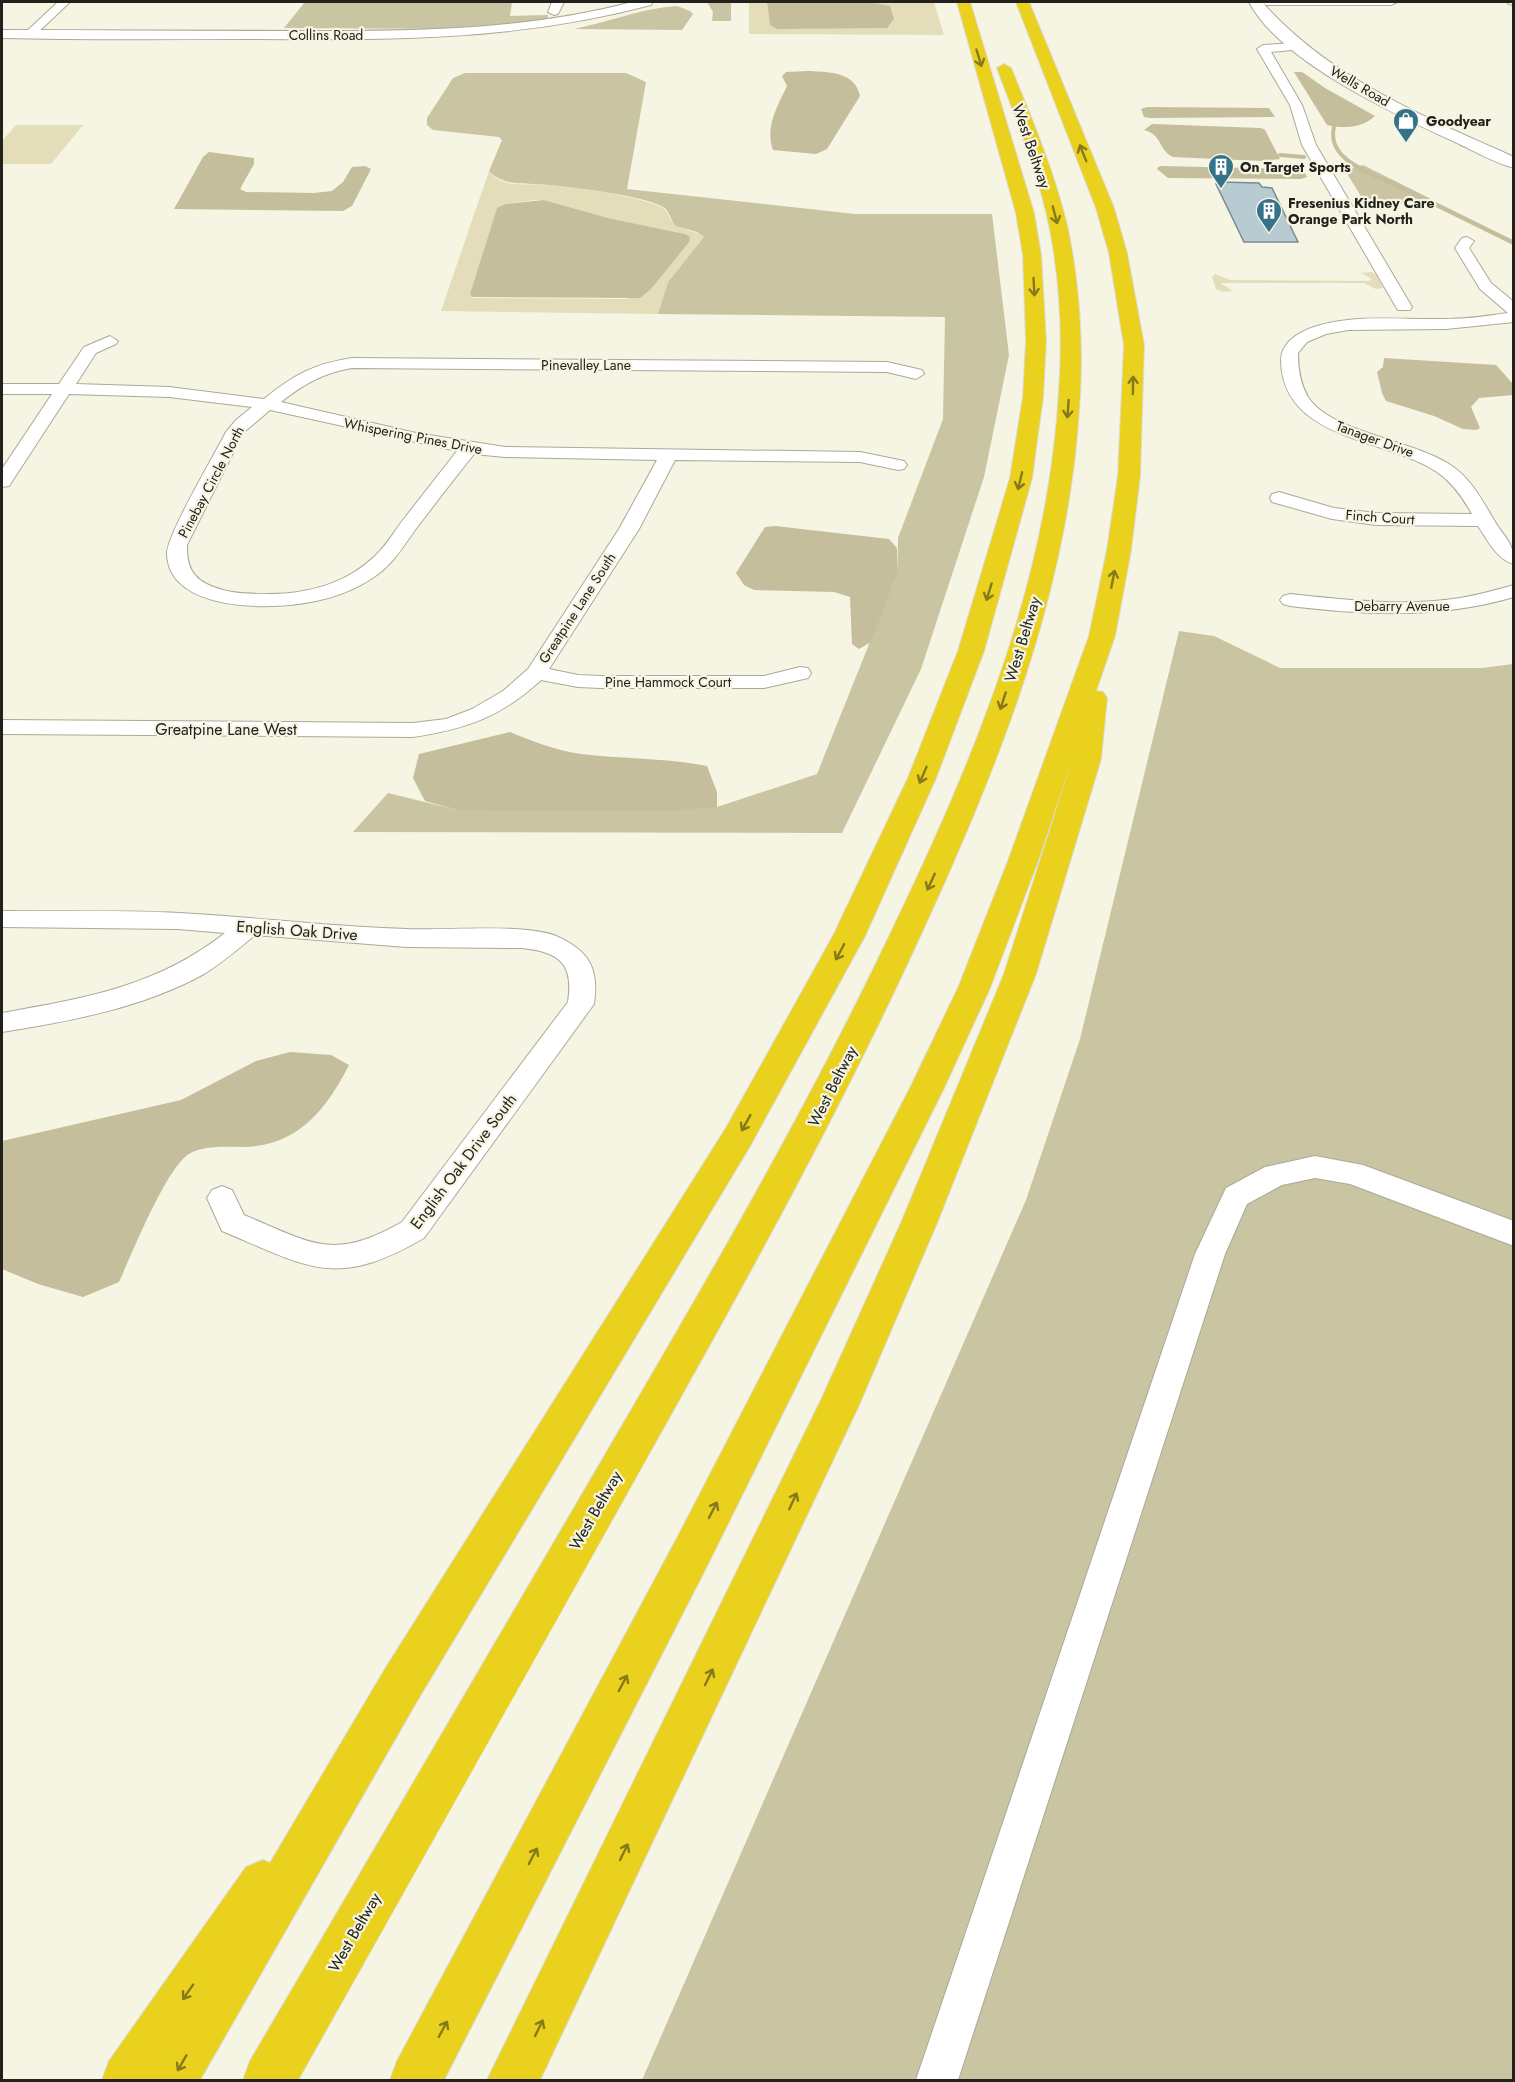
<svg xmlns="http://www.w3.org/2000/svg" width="1515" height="2082" font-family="Jost,sans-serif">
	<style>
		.green { fill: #e3ddba; fill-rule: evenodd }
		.forest { fill: #c9c4a1 }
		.water { fill: #c4be9c }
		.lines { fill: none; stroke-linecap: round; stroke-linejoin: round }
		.stream-far1 { stroke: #c4be9c; stroke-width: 4 }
		.stream { stroke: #c4be9c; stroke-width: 4.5 }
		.building { fill: #b8cbd3; stroke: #798b92; stroke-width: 1.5 }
		.street-casing { stroke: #aba998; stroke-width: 2 }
		.secondary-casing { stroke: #aba998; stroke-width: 2 }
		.highway-casing { stroke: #dcdbdb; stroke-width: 2 }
		.street { fill: #fff; fill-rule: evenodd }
		.secondary { fill: #fff; fill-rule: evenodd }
		.highway { fill: #ead11e; fill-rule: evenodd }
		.oneway { stroke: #86791c }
		.labels { text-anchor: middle; stroke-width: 4.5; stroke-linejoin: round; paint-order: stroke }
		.far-street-label { font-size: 14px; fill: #22211b; stroke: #f6f4e2 }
		.far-poi-label { font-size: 14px; font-weight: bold; fill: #22211b; stroke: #f6f4e2; text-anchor: start }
		.street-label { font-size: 16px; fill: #22211b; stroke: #f6f4e2 }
	</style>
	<rect width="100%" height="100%" fill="#f6f4e2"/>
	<path class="green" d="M 749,2 L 767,2 L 770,25 L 825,2 L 823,2 L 934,2 L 944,35 L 749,34 Z
		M 16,125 L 83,125 L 51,164 L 2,164 L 2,141 Z
		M 489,171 C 491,173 493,176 496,178 C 511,188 534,183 551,185 C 586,189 623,193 656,205 C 671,210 666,217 675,224 C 683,231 695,230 704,237 L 668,282 L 658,314 L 441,311 ZM 535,200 L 544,200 L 608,218 L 685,234 L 627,299 L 472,298 L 470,294 L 497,208 L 505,204 Z
		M 1371,272 L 1376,274 L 1383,288 L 1376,289 L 1364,283 L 1220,283 L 1233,291 L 1223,292 L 1216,289 L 1212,277 L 1215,274 L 1230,280 L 1369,281 L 1372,279 L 1361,273 Z"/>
	<path class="forest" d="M 305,2 L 512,2 L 510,16 L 548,15 L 547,20 L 464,29 L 284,28 Z
		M 707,2 L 731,2 L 731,21 L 712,21 L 713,12 Z
		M 677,6 L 690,11 L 693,14 L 682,30 L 574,29 C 609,22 642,8 677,6 Z
		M 465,73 L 626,73 L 646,82 L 627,189 L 855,214 L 992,214 L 1009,355 L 984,477 L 921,669 L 842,833 L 353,832 L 388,793 L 457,810 L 717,807 L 817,774 L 898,572 L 898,538 L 943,419 L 945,317 L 658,314 L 668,282 L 704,237 L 697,232 L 676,226 C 670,220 670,211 663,207 C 642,195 576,188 550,185 C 529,182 505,188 489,171 L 502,140 L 499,137 L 433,130 L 427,125 L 427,118 L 453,78 Z
		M 1363,165 L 1433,200 L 1368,208 L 1345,170 Z
		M 1179,631 L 1214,636 L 1280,668 L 1482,668 L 1513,664 L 1513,2080 L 642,2080 L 1026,1200 L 1080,1039 Z"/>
	<path class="water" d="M 767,2 L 875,3 L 890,6 L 894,19 L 887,28 L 777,29 L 770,25 Z
		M 809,71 C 830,72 855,72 860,96 L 827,149 L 816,154 L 773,150 C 765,127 777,107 787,86 L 782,76 L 786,72 Z
		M 1294,72 L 1302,72 L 1325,88 L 1375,116 C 1363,128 1343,129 1327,125 Z
		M 1147,107 L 1269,108 L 1275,117 L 1150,118 L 1144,117 L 1141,109 Z
		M 1152,124 L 1261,128 L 1265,130 L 1280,159 L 1261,161 L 1173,157 C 1158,150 1163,135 1144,130 Z
		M 209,152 L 254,158 L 254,164 L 240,189 L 246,192 L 314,193 L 332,191 L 343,182 L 352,167 L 365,166 L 371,169 L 352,206 L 343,211 L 174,209 L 203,157 Z
		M 1162,166 L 1296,169 L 1304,171 L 1307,177 L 1301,179 L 1168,178 L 1157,169 L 1158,167 Z
		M 544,200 L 608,218 L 685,234 L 690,237 L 689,242 L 651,289 L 640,298 L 472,297 L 470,294 L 497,208 L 505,204 Z
		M 1384,358 L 1496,365 L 1513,384 L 1513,395 L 1479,398 L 1471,407 L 1480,428 L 1476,430 L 1463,429 L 1434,416 L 1386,401 L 1382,393 L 1377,372 L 1383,367 Z
		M 775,526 L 889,539 L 897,548 L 898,572 L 871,642 L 859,649 L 852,644 L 850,597 L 834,592 L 754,590 L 744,585 L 736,573 L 765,527 Z
		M 510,732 C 532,741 557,751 581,754 C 623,759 666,758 707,766 L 717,792 L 717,807 L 665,811 L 457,810 L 425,801 L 413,778 L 419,754 Z
		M 290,1052 L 331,1055 L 349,1065 C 326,1110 298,1146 243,1147 C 226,1147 204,1145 189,1154 C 166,1168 132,1254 119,1282 L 83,1297 L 38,1284 L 2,1269 L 2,1141 L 181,1100 L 256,1061 Z"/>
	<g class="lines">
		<path class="stream-far1" d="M 1334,127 C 1326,160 1371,173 1393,184
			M 1280,155 L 1304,157"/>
		<path class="stream" d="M 1390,182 L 1514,243"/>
	</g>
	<path class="building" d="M 1220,182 L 1259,183 L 1262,187 L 1272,188 L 1298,242 L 1244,242 L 1216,184 L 1221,184 Z"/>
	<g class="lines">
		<defs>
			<path id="street" d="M 58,2 L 70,2 L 34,36 L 26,36 L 26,32 Z
				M 552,2 L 564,2 L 558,14 L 554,15 L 548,12 Z
				M 1260,2 L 1397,2 L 1391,5 L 1266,5 Z
				M 1507,2 L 1514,2 L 1514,5 L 1509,4 Z
				M 1298,43 L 1302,45 L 1302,49 L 1271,52 L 1302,105 L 1316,145 L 1412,307 L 1410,310 L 1398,310 L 1396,307 L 1302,145 L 1290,105 L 1257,49 L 1263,45 Z
				M 1467,237 L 1474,241 L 1469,248 L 1491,283 L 1514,302 L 1514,322 L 1446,329 L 1348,330 L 1326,334 L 1307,342 L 1298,353 C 1298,369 1300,383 1308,397 C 1331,433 1415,440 1452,466 C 1471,479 1482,500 1494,520 C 1504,538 1514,541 1514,564 C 1497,560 1487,539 1478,526 L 1376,525 L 1332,519 L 1272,502 L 1270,498 L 1272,494 L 1279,492 L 1334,508 L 1376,513 L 1472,514 C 1463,498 1453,483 1437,472 C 1387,438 1283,441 1281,361 C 1281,341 1301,331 1317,326 C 1358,314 1403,320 1444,319 C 1466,319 1487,316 1508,313 L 1480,289 L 1455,248 L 1462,238 Z
				M 110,336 L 118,341 L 116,344 L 96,353 L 76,384 L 169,387 L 264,399 C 294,375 313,364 352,358 L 887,362 L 922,370 L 924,374 L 916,379 L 887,372 L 352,368 C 323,373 304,384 281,402 L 416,433 L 505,447 L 860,452 L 904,461 L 907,465 L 904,469 L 898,470 L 860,462 L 675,460 L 639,529 L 549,669 L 578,675 L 601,676 L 764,676 L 800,667 L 808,668 L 811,673 L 808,678 L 764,688 L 601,688 L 578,687 L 541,680 C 501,717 466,729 413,737 L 2,734 L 2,720 L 413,723 L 446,719 L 472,709 L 503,691 L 528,669 L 619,529 L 657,460 L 505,457 L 474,454 C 454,479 435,504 415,530 C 403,547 392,565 374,577 C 355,590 333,598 311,602 C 271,610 169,612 167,554 C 166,536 215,454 226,432 L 236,420 L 252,407 L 169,397 L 69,394 L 9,486 L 2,487 L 2,469 L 52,394 L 2,394 L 2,384 L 59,384 L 84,347 ZM 270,410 L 457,451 C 439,474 421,497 403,520 C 394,532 386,546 375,556 C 346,584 307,594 269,594 C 254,594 237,594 223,590 C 197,583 186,572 187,545 L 243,433 Z
				M 1514,585 L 1514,597 C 1439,619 1366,615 1290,606 L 1283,604 L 1280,600 L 1283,596 L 1290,594 C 1346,600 1404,607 1460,598 C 1478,595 1496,590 1514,585 Z
				M 2,911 C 61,911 121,910 180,913 C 255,917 331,927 407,929 C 444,931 525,923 556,936 C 590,951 599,969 594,1004 L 424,1238 C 335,1290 308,1267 222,1231 L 207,1198 L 212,1190 L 222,1186 L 232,1190 L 244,1215 C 312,1243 332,1262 402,1222 L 568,1002 C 574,963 559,952 522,948 L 406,947 L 255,935 C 238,949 222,963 204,974 C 142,1008 71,1021 2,1032 L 2,1013 C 85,998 156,987 225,933 L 178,929 L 2,927 Z
				M 1315,1156 L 1363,1165 L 1514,1221 L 1514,1246 L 1350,1184 L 1315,1178 L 1282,1185 L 1247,1204 L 1225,1254 L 958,2080 L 916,2080 L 1195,1254 L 1226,1188 L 1265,1167 Z"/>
			<path id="secondary" d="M 632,2 L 653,2 L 651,5 C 515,41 391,40 252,39 C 169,39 85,40 2,38 L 2,30 C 101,30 199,31 298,31 C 410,31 523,31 632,2 Z
				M 1249,2 L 1262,2 C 1329,78 1423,116 1514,157 L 1514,168 C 1495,163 1476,152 1459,144 C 1398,116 1280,62 1249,2 Z"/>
			<path id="highway" d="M 957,2 L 970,2 L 1034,213 L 1041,255 L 1046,341 L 1043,397 L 1032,478 L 984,651 L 936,778 L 865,936 L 750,1146 L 417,1701 L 200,2080 L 102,2080 L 109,2061 L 246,1867 L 263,1860 L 270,1863 L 385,1669 L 726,1128 L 833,936 L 908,778 L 958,651 L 1010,478 L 1023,397 L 1026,341 L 1023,255 L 1016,213 Z
				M 1016,2 L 1029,2 L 1114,208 L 1127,253 L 1144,345 L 1140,476 L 1131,550 L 1115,636 L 1096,691 L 1103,692 L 1107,698 L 1101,759 L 1036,974 L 937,1223 L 859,1405 L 540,2080 L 487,2080 L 821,1400 L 901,1223 L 1004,974 L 1073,757 L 1038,861 L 990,988 L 944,1088 L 707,1566 L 444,2080 L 390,2080 L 397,2061 L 677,1538 L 910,1088 L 958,988 L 1008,861 L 1089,636 L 1107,550 L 1118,476 L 1124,345 L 1109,253 L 1096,208 Z
				M 1004,64 L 1011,68 C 1032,119 1054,171 1067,225 C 1081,290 1084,358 1078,424 C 1064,602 997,769 923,930 C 851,1088 768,1241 683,1393 C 555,1623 427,1852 298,2080 L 243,2080 L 250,2061 C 377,1845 504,1628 630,1412 C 723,1253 815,1093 894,926 C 975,758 1049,579 1059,390 C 1063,335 1060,279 1049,225 C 1038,171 1016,119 997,68 Z"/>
		</defs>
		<use href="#street" class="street-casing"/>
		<use href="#secondary" class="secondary-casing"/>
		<use href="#highway" class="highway-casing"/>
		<use href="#street" class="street"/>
		<use href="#secondary" class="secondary"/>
		<use href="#highway" class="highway"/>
	</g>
	<defs><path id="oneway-shaft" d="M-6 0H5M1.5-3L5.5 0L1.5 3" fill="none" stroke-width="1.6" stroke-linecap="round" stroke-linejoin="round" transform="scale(1.5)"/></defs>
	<g class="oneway">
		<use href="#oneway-shaft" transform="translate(979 58) rotate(73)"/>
		<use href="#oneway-shaft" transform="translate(1083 153) rotate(-112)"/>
		<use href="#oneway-shaft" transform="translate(1055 215) rotate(75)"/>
		<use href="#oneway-shaft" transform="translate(1034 287) rotate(87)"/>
		<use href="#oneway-shaft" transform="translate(1133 385) rotate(-89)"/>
		<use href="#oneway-shaft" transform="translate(1068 409) rotate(94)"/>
		<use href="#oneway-shaft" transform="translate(1020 481) rotate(104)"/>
		<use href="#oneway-shaft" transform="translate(1113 579) rotate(-79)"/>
		<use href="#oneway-shaft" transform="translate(989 592) rotate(107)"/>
		<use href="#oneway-shaft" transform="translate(1003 701) rotate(108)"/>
		<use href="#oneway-shaft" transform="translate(923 775) rotate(113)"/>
		<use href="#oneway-shaft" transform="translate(931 882) rotate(115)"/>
		<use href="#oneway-shaft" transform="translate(840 952) rotate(118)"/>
		<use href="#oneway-shaft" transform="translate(746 1123) rotate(119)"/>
		<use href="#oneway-shaft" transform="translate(793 1501) rotate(-65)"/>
		<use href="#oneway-shaft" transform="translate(713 1510) rotate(-63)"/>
		<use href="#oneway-shaft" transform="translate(709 1677) rotate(-64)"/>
		<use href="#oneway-shaft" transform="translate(623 1683) rotate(-62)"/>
		<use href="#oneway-shaft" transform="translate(624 1852) rotate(-64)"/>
		<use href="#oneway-shaft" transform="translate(533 1856) rotate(-62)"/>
		<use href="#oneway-shaft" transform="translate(188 1992) rotate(125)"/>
		<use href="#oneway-shaft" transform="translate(539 2028) rotate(-64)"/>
		<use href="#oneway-shaft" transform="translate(443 2029) rotate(-62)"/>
		<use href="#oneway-shaft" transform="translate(182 2063) rotate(120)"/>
	</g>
	<defs>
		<symbol id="shop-pin" viewBox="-11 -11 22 30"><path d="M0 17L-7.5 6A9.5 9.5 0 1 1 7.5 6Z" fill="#357389" stroke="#f6f4e2"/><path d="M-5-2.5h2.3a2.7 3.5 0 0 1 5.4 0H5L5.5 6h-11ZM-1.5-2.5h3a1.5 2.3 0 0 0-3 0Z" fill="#fff"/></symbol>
		<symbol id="building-pin" viewBox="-11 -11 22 30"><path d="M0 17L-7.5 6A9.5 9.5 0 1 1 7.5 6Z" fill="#357389" stroke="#f6f4e2"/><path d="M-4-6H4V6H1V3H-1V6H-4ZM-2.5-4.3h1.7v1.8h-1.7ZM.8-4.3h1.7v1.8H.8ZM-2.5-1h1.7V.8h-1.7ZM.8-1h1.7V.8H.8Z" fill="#fff"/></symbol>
	</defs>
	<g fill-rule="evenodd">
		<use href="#shop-pin" x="1391" y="106" width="30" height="40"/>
		<use href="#building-pin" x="1206" y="152" width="30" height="40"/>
		<use href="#building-pin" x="1254" y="196" width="30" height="40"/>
	</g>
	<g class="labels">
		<g class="far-street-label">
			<text x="326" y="40">Collins Road</text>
			<text transform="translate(1360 86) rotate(30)" y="5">Wells Road</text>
			<text x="586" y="370">Pinevalley Lane</text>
			<text transform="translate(413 436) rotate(11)" y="5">Whispering Pines Drive</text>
			<text transform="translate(1375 439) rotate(20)" y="5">Tanager Drive</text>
			<text transform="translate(211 482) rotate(-62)" y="5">Pinebay Circle North</text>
			<text transform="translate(1380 517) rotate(4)" y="5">Finch Court</text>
			<text x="1402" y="611">Debarry Avenue</text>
			<text transform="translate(577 608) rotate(-57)" y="5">Greatpine Lane South</text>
			<text x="668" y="687">Pine Hammock Court</text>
		</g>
		<g class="far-poi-label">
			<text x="1426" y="126">Goodyear</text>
			<text x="1240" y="172">On Target Sports</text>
			<text x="1288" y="208">Fresenius Kidney Care<tspan x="1288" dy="16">Orange Park North</tspan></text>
		</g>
		<g class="street-label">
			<text transform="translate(1032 146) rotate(71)" y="6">West Beltway</text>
			<text transform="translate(1022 639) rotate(-73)" y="6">West Beltway</text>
			<text x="226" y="735">Greatpine Lane West</text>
			<text transform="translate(297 930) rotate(4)" y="6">English Oak Drive</text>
			<text transform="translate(832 1086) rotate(-63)" y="6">West Beltway</text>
			<text transform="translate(463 1161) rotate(-53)" y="6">English Oak Drive South</text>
			<text transform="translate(595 1510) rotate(-60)" y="6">West Beltway</text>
			<text transform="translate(354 1932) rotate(-60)" y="6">West Beltway</text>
		</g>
	</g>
	<rect width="1515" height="2082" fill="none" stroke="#22211b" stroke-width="6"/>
</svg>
